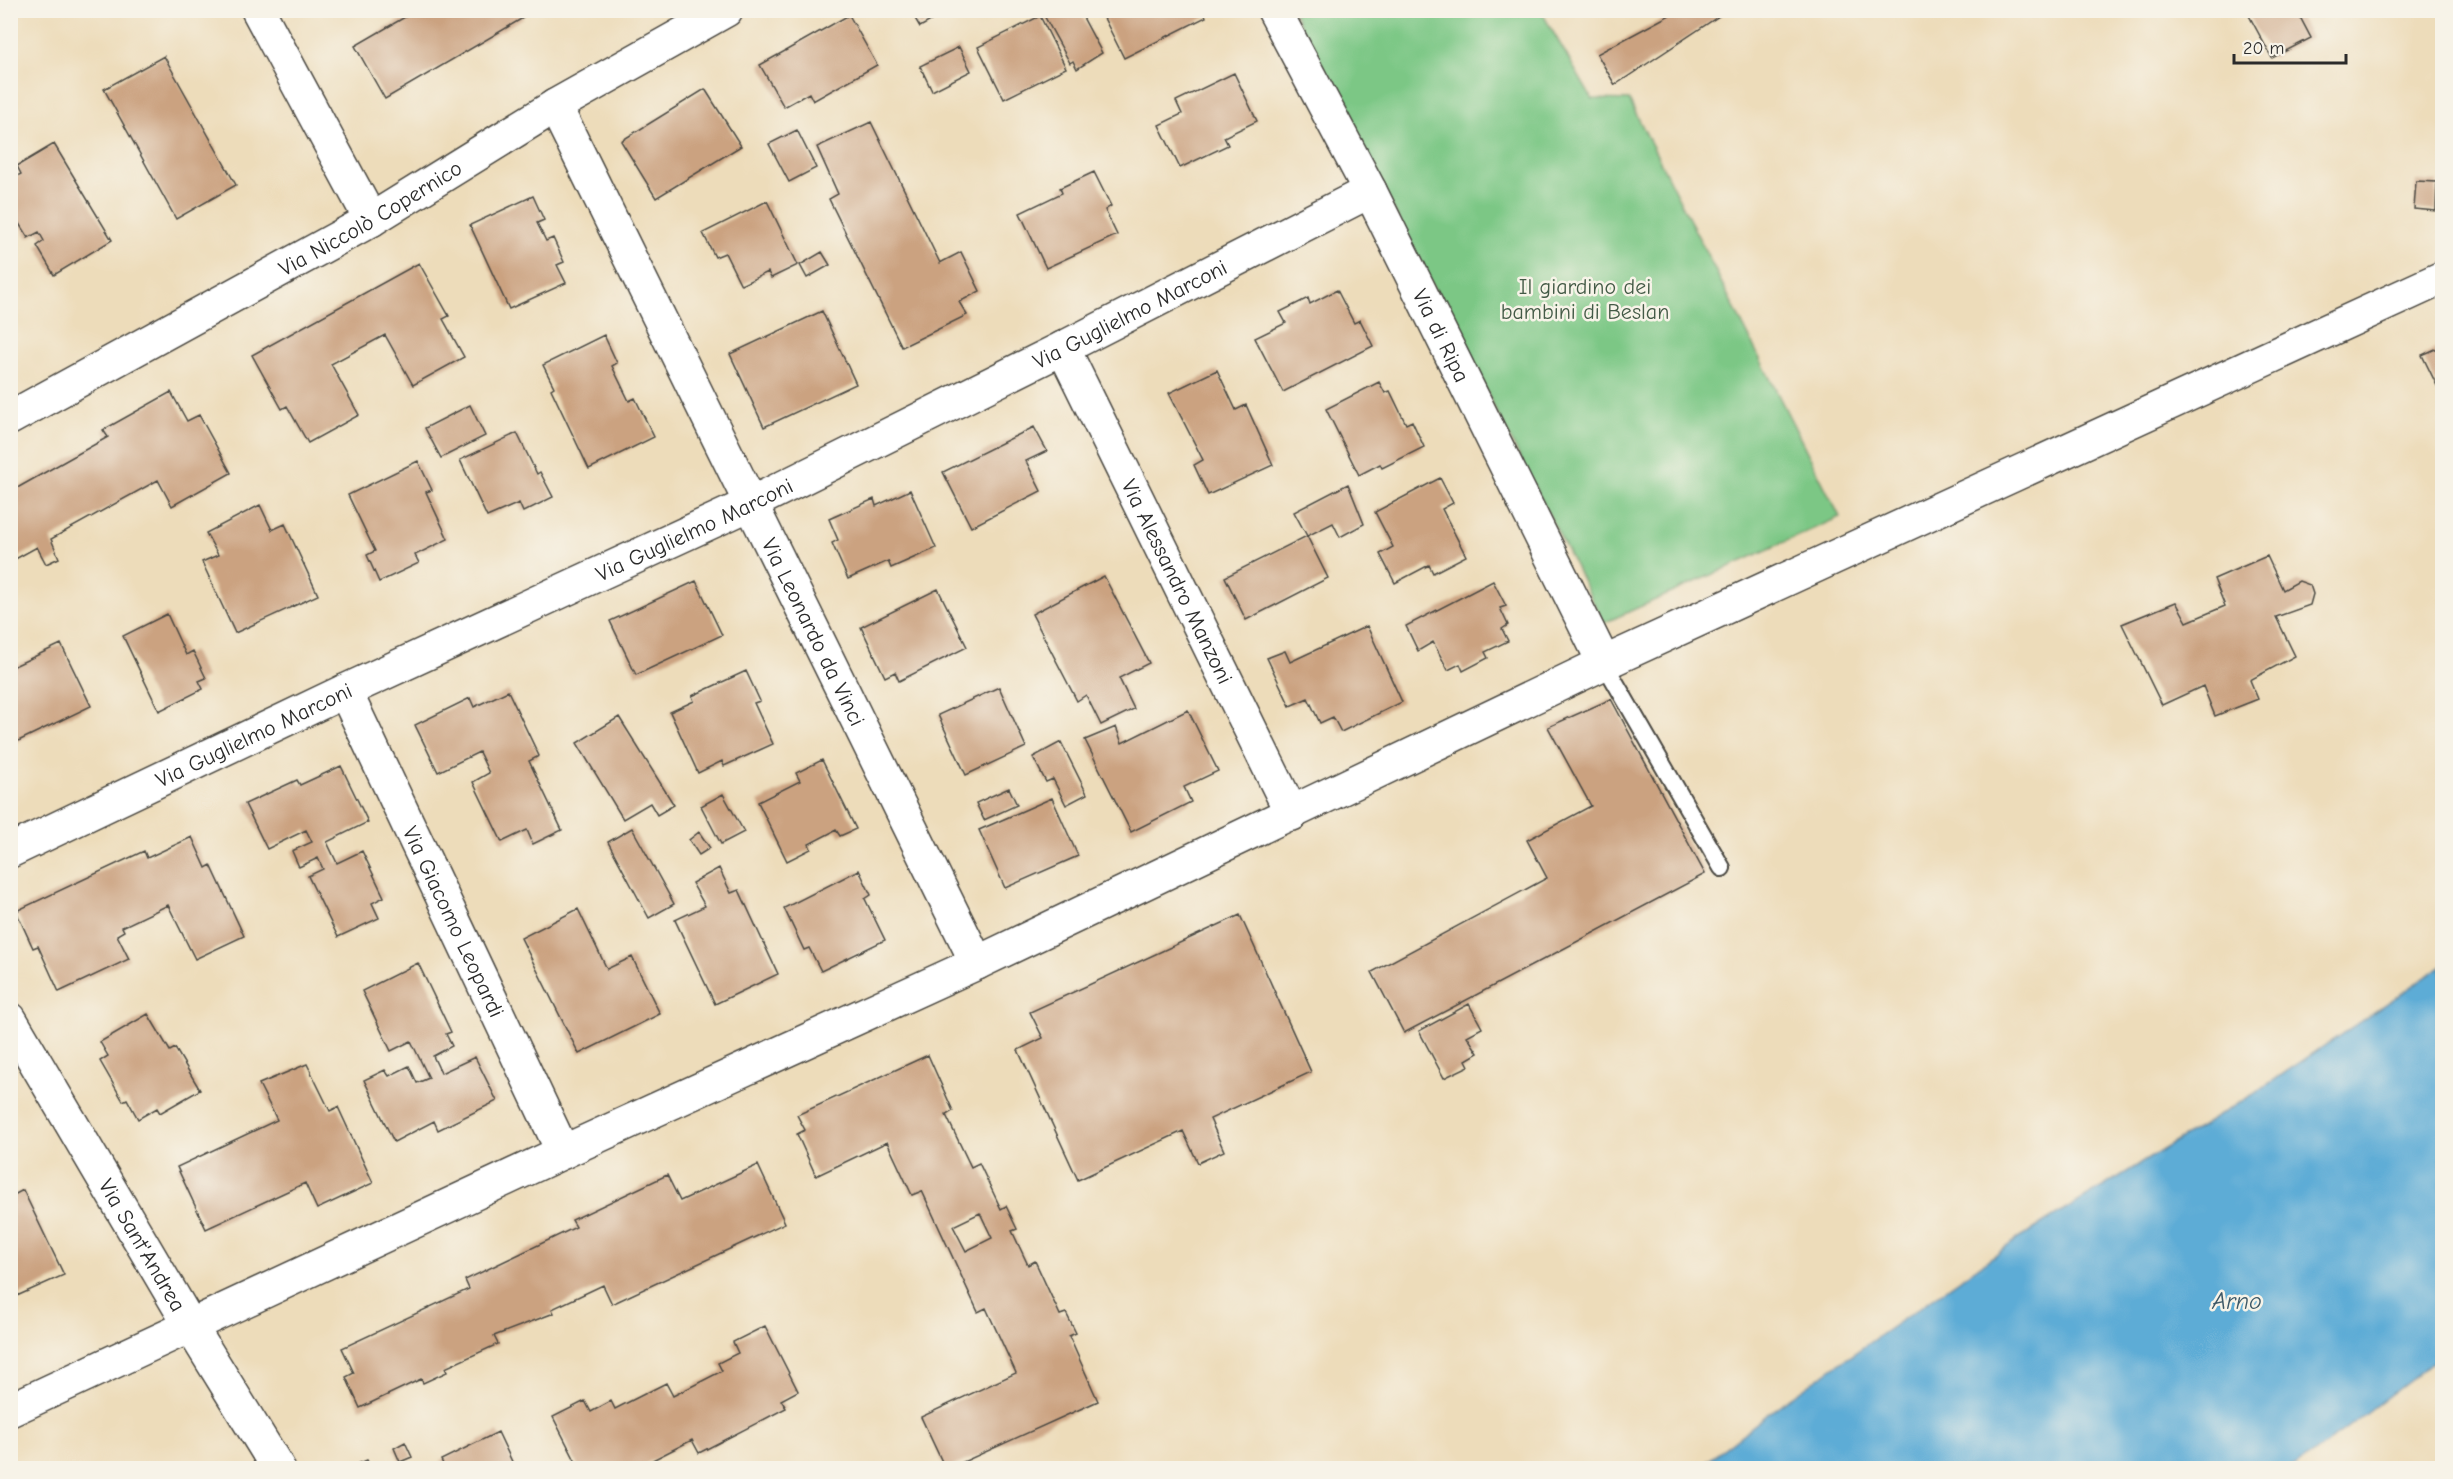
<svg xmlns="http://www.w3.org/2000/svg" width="2453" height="1479" font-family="'Comic Neue',sans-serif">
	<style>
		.green { fill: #7cc785; stroke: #547958; stroke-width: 1.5 }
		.water { fill: #5dacd6; stroke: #446c80; stroke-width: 1.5 }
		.building { fill: #cba280; fill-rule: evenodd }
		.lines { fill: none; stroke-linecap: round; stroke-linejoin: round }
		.lane-casing { stroke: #484640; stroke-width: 20 }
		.street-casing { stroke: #484640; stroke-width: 36 }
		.secondary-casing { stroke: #484640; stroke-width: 36 }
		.lane { stroke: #fff; stroke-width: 16 }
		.street { stroke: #fff; stroke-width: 33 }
		.secondary { stroke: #fff; stroke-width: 33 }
		.labels { text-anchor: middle; stroke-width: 5; stroke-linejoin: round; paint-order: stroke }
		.street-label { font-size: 22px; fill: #2b2b2b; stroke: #f7f3e8 }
		.park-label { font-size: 22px; fill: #435a46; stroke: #f7f3e8 }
		.water-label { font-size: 24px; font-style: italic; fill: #3c5867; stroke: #f7f3e8 }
	</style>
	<rect width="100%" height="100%" fill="#f7f3e8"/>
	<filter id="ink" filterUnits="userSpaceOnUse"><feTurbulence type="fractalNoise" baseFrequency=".0167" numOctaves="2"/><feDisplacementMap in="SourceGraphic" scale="12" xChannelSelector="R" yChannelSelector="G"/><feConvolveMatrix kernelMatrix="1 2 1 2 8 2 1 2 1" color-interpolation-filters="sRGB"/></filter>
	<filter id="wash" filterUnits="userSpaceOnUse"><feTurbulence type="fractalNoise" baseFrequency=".008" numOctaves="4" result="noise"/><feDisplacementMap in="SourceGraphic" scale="24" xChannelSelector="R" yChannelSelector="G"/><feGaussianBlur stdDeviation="1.35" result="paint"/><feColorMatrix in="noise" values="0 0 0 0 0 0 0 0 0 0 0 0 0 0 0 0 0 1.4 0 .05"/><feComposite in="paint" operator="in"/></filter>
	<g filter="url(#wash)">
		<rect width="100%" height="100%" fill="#eddcba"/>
		<path class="green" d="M 1293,11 L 1541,11 L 1592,99 L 1629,100 L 1840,517 L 1604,623 Z"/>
		<path class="water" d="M 2442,966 L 2442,1355 L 2294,1468 L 1699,1468 L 1777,1407 L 2018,1239 L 2252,1095 Z"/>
		<g id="blocks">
			<path class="building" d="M 417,10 L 518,10 L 523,18 L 385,99 L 355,46 Z
				M 910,10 L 950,10 L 920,27 Z
				M 1041,10 L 1079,10 L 1102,53 L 1077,69 L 1073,61 L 1070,63 Z
				M 1100,10 L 1203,10 L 1206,17 L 1124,58 Z
				M 1679,10 L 1728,10 L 1615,85 L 1597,54 Z
				M 2246,10 L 2308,10 L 2299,15 L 2311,38 L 2272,58 Z
				M 849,15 L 877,65 L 813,101 L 809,93 L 784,107 L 760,65 Z
				M 1040,16 L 1066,68 L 1004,99 L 978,47 Z
				M 959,47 L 971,71 L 932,91 L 920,66 Z
				M 164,56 L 236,185 L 176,219 L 104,89 Z
				M 1234,73 L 1257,121 L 1224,137 L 1228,145 L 1180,168 L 1159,125 L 1182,114 L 1176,101 Z
				M 705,89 L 741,146 L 656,198 L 621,141 Z
				M 871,122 L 940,263 L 961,252 L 980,291 L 959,302 L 967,315 L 902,347 L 829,199 L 838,194 L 817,147 Z
				M 797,130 L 816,168 L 789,182 L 769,144 Z
				M 54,144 L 112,240 L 54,275 L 37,246 L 44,241 L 39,232 L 28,238 L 10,209 L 10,180 L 21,174 L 17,166 Z
				M 1094,172 L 1111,206 L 1105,210 L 1117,235 L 1046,268 L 1020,213 L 1062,193 L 1060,188 Z
				M 2416,181 L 2437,182 L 2436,211 L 2414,209 Z
				M 533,196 L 544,220 L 537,223 L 546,241 L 553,238 L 564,262 L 557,265 L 566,283 L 509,309 L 470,225 Z
				M 767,201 L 798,265 L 771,278 L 768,272 L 741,285 L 725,253 L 715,257 L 703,233 Z
				M 822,252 L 830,265 L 807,278 L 800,265 Z
				M 419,263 L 449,316 L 443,319 L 464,357 L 413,385 L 385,335 L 331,364 L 359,415 L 308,443 L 287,406 L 282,409 L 252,355 Z
				M 1337,290 L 1354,323 L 1360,320 L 1373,346 L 1283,392 L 1255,338 L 1286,323 L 1280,312 L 1308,298 L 1310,304 Z
				M 822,311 L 856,384 L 764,427 L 730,354 Z
				M 604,335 L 617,363 L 612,366 L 629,401 L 635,398 L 654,437 L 589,469 L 551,389 L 554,387 L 543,365 Z
				M 2442,346 L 2442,396 L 2422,355 Z
				M 1217,370 L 1236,410 L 1246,405 L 1273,465 L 1208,495 L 1194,465 L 1203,460 L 1169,393 Z
				M 1379,382 L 1385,393 L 1390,391 L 1406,424 L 1412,421 L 1424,447 L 1382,468 L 1380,464 L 1359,475 L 1326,409 Z
				M 171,392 L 187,421 L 199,415 L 231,473 L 172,506 L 158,480 L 51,539 L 59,558 L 46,564 L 37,547 L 10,562 L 10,492 L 108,437 L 103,430 Z
				M 470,405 L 485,436 L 441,458 L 425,428 Z
				M 1034,427 L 1047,451 L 1026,461 L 1041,491 L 971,527 L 943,472 Z
				M 517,433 L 537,474 L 540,472 L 553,497 L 523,512 L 519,503 L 487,517 L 460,460 Z
				M 418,461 L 432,490 L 426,492 L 448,539 L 415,555 L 419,563 L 379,582 L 367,555 L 375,551 L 348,495 Z
				M 1440,478 L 1453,503 L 1442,509 L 1466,556 L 1433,573 L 1429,565 L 1395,583 L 1380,554 L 1393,547 L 1375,512 Z
				M 1348,484 L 1364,524 L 1340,537 L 1333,523 L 1307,536 L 1328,578 L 1246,620 L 1225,577 L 1307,536 L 1294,512 Z
				M 910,490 L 936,548 L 891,568 L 888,561 L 848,579 L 832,543 L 838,540 L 829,519 L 874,499 L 876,506 Z
				M 260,505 L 272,530 L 285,524 L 318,595 L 235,633 L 202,562 L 218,555 L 206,533 Z
				M 2267,556 L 2283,590 L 2299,581 L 2310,585 L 2313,594 L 2310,605 L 2276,617 L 2295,656 L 2250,680 L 2258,699 L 2215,716 L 2203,686 L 2162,705 L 2122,624 L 2176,602 L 2187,622 L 2225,606 L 2214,579 Z
				M 1104,576 L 1149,663 L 1119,678 L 1134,709 L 1101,725 L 1086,695 L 1077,701 L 1032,614 Z
				M 696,581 L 722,635 L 636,675 L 610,621 Z
				M 1493,581 L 1506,606 L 1500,608 L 1508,625 L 1502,629 L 1508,641 L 1485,652 L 1488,658 L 1463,671 L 1460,664 L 1448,670 L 1433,642 L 1418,651 L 1406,626 Z
				M 938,589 L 967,647 L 899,681 L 895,672 L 885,677 L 861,627 Z
				M 167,614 L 186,655 L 193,651 L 206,678 L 199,681 L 203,689 L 159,711 L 123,636 Z
				M 1367,626 L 1402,702 L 1341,732 L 1333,717 L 1320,723 L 1308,698 L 1290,706 L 1267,658 L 1285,651 L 1290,662 Z
				M 61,644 L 91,706 L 10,745 L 10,668 Z
				M 746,671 L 760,701 L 754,703 L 773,744 L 724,766 L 722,761 L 698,773 L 670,712 L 694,701 L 692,696 Z
				M 999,687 L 1026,747 L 966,775 L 938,715 Z
				M 508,691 L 539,756 L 529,761 L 562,830 L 533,844 L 527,830 L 502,842 L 473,782 L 489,773 L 479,752 L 438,772 L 415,725 L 470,698 L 474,707 Z
				M 1611,699 L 1705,874 L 1404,1033 L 1372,972 L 1547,878 L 1527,840 L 1591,806 L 1548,727 Z
				M 1188,710 L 1218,771 L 1184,787 L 1191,802 L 1131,832 L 1085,740 L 1116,727 L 1122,743 Z
				M 619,717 L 674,805 L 657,815 L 650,803 L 623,819 L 577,743 Z
				M 1061,742 L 1087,794 L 1066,805 L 1053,779 L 1046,782 L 1033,757 Z
				M 822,760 L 856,829 L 840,836 L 836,830 L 809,844 L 811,849 L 787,861 L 758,802 L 800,781 L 796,773 Z
				M 341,766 L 368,822 L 327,842 L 337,863 L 362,851 L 384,897 L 372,903 L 379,918 L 338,937 L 308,876 L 323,869 L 318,858 L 299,867 L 292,851 L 312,842 L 306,830 L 267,849 L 245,804 L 297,780 L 300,785 Z
				M 1009,788 L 1017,805 L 984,820 L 976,803 Z
				M 723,794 L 744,832 L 721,844 L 701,806 Z
				M 1052,798 L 1078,856 L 1005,888 L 979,830 Z
				M 632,828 L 674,904 L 649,918 L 608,842 Z
				M 699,832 L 710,848 L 699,855 L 689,840 Z
				M 192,837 L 206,868 L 211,865 L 244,936 L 195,959 L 168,905 L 122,927 L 124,931 L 117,935 L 129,959 L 59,992 L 38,946 L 33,948 L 16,911 L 144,851 L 147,858 Z
				M 719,868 L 731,893 L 739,890 L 778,974 L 715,1004 L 675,920 L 705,906 L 692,883 Z
				M 859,870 L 871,895 L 865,899 L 885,940 L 821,971 L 809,948 L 804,950 L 784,908 Z
				M 578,909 L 607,969 L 632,957 L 660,1014 L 579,1054 L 521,938 Z
				M 1240,915 L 1311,1072 L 1210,1119 L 1224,1151 L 1198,1163 L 1183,1131 L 1078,1180 L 1018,1050 L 1043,1038 L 1030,1012 Z
				M 418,963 L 451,1032 L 446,1034 L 452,1046 L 433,1056 L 441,1073 L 475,1057 L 497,1101 L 438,1130 L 434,1121 L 394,1142 L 364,1080 L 385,1070 L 389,1076 L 409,1066 L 417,1083 L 429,1078 L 411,1041 L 391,1051 L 362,991 Z
				M 1469,1004 L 1482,1028 L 1467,1036 L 1478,1053 L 1466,1060 L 1469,1066 L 1444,1078 L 1419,1031 Z
				M 148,1014 L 170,1051 L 175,1048 L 200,1090 L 160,1113 L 157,1108 L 138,1119 L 127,1099 L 123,1101 L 100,1061 L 108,1056 L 100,1042 Z
				M 928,1055 L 953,1111 L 946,1115 L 971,1167 L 979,1163 L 1001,1209 L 1006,1206 L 1017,1229 L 1012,1231 L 1028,1265 L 1035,1261 L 1060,1315 L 1066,1313 L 1076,1333 L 1069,1336 L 1098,1401 L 950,1468 L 945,1468 L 921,1417 L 1016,1373 L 986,1308 L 978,1312 L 922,1191 L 912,1195 L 887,1142 L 816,1176 L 797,1134 L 805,1130 L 797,1115 ZM 980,1213 L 992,1238 L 966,1251 L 953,1226 Z
				M 307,1064 L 330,1111 L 338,1107 L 373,1183 L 317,1209 L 305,1183 L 206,1229 L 177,1167 L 277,1120 L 259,1084 Z
				M 758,1165 L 785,1223 L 612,1304 L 603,1285 L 552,1309 L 554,1313 L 494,1336 L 498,1344 L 445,1368 L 447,1372 L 423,1383 L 421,1379 L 360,1408 L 346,1377 L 354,1373 L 342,1348 L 469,1289 L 465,1280 L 576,1227 L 572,1220 L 667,1175 L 680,1201 Z
				M 23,1190 L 64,1275 L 10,1299 L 10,1197 Z
				M 765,1326 L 798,1391 L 781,1400 L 786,1408 L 699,1453 L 692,1440 L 637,1468 L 579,1468 L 553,1417 L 585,1401 L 591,1412 L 611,1401 L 615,1409 L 666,1383 L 673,1396 L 722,1371 L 718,1363 L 738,1353 L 733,1342 Z
				M 498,1432 L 515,1468 L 445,1468 L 441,1460 Z
				M 405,1442 L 412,1457 L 400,1462 L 394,1448 Z
				M 367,1460 L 371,1468 L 354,1468 L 353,1466 Z"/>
		</g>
	</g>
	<g filter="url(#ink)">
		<use href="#blocks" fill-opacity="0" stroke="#484640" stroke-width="1.5"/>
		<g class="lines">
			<defs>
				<path id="lane" d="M 1604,663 L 1722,868"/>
				<g id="street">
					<path d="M 258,10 L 371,220"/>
					<path id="s1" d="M 1274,10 L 1370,191 L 1604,663"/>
					<path id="s2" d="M 555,106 L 977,963"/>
					<path id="s3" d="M 1063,348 L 1292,814"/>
					<path id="s4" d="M 345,691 L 563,1152"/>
					<path id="s5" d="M 10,851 L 345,691 L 750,504 L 1063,348 L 1370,191"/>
					<path id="s6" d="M 10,1019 L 191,1327 L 278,1468"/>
				</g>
				<g id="secondary">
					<path id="s7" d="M 10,418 L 371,220 L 555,106 L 726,10"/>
					<path d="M 10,1410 L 563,1152 L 977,963 L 1604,663 L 2442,278"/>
				</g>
			</defs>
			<use href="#lane" class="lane-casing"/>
			<use href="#street" class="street-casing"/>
			<use href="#secondary" class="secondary-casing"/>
			<use href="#lane" class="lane"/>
			<use href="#street" class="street"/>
			<use href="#secondary" class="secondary"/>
		</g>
	</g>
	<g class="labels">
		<g class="street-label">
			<text dy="8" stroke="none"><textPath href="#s7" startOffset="412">Via Niccolò Copernico</textPath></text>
			<text dy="8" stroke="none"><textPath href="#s5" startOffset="1242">Via Guglielmo Marconi</textPath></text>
			<text dy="8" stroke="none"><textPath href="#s1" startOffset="366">Via di Ripa</textPath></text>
			<text dy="8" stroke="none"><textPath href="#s5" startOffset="756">Via Guglielmo Marconi</textPath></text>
			<text dy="8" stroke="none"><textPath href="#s3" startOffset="260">Via Alessandro Manzoni</textPath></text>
			<text dy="8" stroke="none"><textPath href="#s2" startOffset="586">Via Leonardo da Vinci</textPath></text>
			<text dy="8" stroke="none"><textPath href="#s5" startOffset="270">Via Guglielmo Marconi</textPath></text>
			<text dy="8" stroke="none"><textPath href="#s4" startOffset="255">Via Giacomo Leopardi</textPath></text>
			<text dy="8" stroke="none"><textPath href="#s6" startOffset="262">Via Sant'Andrea</textPath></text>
		</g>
		<g class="park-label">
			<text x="1585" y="294">Il giardino dei<tspan x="1585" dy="25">bambini di Beslan</tspan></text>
		</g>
		<g class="water-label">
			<text x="2237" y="1309">Arno</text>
		</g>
	</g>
	<rect width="2453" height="1479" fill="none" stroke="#f7f3e8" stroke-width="36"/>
	<path d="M2234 54v9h112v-9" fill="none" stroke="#2b2b2b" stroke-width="3"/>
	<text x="2243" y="54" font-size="18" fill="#2b2b2b" stroke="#f7f3e8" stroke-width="4.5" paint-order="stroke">20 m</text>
</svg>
